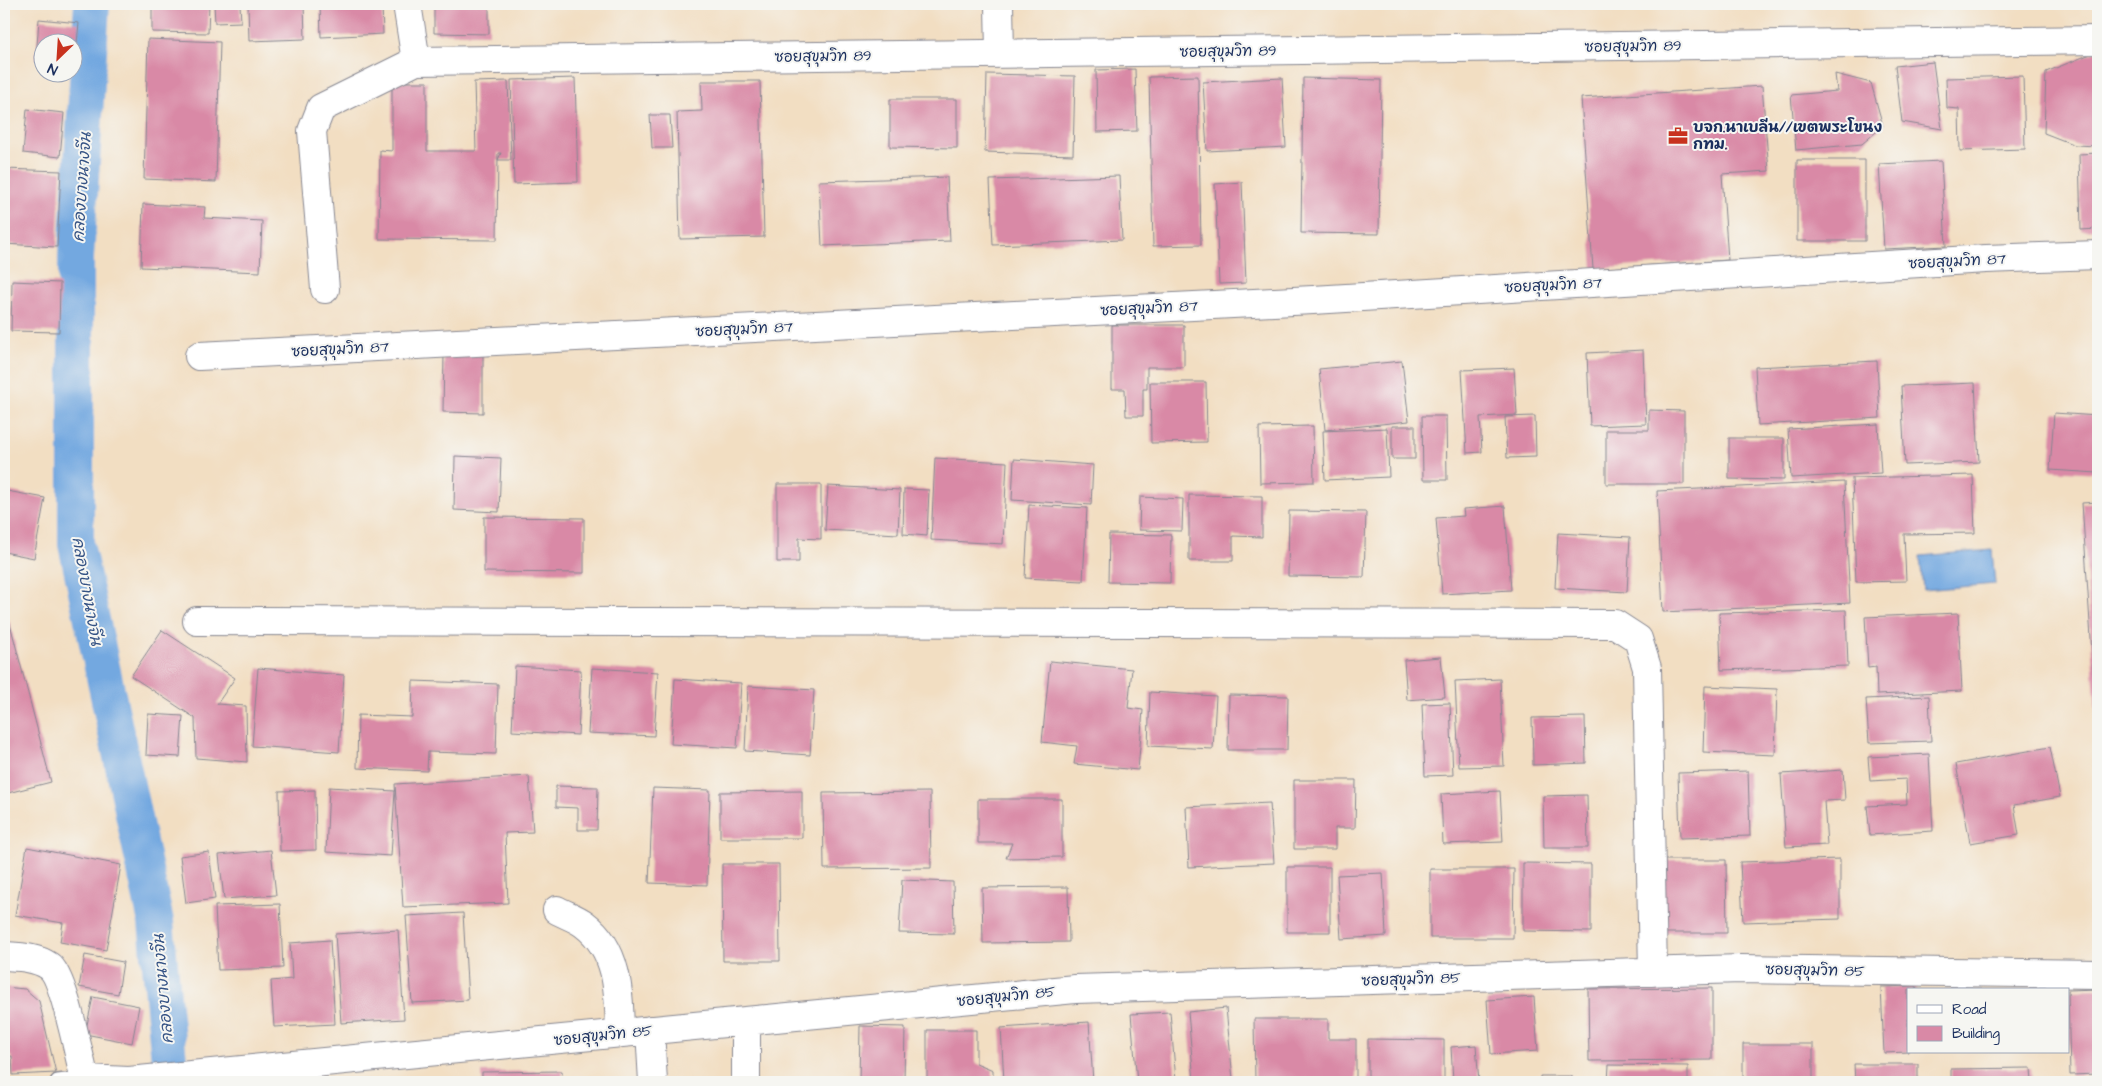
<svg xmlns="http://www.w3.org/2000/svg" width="2102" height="1086" font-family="'Architects Daughter','Playpen Sans Thai',sans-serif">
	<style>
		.water { fill: #73a8e0; stroke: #476c9f }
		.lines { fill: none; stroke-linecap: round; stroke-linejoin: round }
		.canal { stroke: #73a8e0; stroke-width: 36 }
		.building { fill: #d989a6 }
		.service-casing { stroke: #868690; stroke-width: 18 }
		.minor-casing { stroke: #868690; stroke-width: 30 }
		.service { stroke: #fff; stroke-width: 15 }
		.minor { stroke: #fff; stroke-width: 28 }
		.labels { text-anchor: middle; stroke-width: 4; stroke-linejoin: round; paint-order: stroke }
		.street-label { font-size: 15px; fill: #1b2f5e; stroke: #f6f6f2 }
		.poi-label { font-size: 15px; font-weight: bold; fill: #1b2f5e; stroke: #f6f6f2; text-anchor: start }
		.water-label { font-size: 16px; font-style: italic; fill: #355385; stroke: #f6f6f2 }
	</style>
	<rect width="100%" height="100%" fill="#f6f6f2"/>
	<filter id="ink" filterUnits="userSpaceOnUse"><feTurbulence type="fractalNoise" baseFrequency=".02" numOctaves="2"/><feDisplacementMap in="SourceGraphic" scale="10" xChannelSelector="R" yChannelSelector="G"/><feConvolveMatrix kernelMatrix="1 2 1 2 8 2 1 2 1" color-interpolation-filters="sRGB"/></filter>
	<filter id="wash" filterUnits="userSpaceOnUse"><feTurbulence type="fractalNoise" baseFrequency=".0096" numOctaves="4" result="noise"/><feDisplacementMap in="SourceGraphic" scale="20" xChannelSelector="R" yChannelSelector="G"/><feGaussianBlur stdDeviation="1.12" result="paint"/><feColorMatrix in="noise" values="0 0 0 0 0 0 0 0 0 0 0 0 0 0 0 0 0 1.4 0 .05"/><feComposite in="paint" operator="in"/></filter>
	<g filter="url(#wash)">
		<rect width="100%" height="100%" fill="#f2dec2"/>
		<path class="water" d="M 1992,550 L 1995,584 L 1923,590 L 1920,556 Z"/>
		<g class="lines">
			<path class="canal" d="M 92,4 L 76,257 L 76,544 L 156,922 L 171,1082"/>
		</g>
		<g id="blocks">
			<path class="building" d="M 152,4 L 209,4 L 208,33 L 152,32 Z
				M 214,4 L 240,4 L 241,22 L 215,23 Z
				M 248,4 L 304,4 L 305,39 L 249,41 Z
				M 320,4 L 382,4 L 383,34 L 321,37 Z
				M 434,4 L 489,4 L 489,34 L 434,33 Z
				M 39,19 L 79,23 L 75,63 L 72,63 L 72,42 L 42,42 L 42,60 L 36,59 Z
				M 148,39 L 220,42 L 216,182 L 144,179 Z
				M 2098,51 L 2098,146 L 2075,145 L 2044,133 L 2046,72 Z
				M 1933,62 L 1942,129 L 1902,122 L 1895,66 Z
				M 1135,69 L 1137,131 L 1097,132 L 1096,70 Z
				M 987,74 L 1075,76 L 1073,155 L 985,152 Z
				M 1835,74 L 1871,83 L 1883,126 L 1862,144 L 1796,150 L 1791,95 L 1837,91 Z
				M 1198,76 L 1201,245 L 1153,246 L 1149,77 Z
				M 2023,76 L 2025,149 L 1960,151 L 1959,109 L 1947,108 L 1946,78 Z
				M 575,78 L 578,182 L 514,184 L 511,80 Z
				M 1282,78 L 1286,147 L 1207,151 L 1203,82 Z
				M 1303,78 L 1381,80 L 1379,234 L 1301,233 Z
				M 508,81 L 511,160 L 498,160 L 501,153 L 498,153 L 497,240 L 379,239 L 380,150 L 392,151 L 392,82 L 427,82 L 427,151 L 476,151 L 474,82 Z
				M 701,81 L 760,81 L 764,237 L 680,239 L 677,112 L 702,111 Z
				M 1762,86 L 1769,171 L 1722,174 L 1728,260 L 1593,269 L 1581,98 Z
				M 890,99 L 957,99 L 957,148 L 890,147 Z
				M 27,109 L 64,113 L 60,157 L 23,153 Z
				M 650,115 L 670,115 L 672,148 L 652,148 Z
				M 2098,153 L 2098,229 L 2081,230 L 2079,154 Z
				M 1797,160 L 1865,160 L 1865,241 L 1797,241 Z
				M 1941,161 L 1946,246 L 1884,249 L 1879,164 Z
				M 4,169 L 61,171 L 57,247 L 4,244 Z
				M 1119,176 L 1122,240 L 993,245 L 990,180 Z
				M 947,177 L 950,241 L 822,246 L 819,181 Z
				M 1242,182 L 1246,283 L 1219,284 L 1215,184 Z
				M 143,204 L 205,207 L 204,218 L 262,221 L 260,272 L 141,267 Z
				M 12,281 L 60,283 L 59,332 L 11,331 Z
				M 1112,325 L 1184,325 L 1184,367 L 1147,367 L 1147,389 L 1143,389 L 1143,416 L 1126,416 L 1125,389 L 1112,389 Z
				M 1643,350 L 1646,424 L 1590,426 L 1587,353 Z
				M 444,354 L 483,354 L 483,413 L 443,412 Z
				M 1402,361 L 1409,421 L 1325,430 L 1319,369 Z
				M 1877,361 L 1880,418 L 1758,425 L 1755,367 Z
				M 1514,368 L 1517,415 L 1480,417 L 1482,452 L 1467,453 L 1462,370 Z
				M 1150,382 L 1206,382 L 1207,442 L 1151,443 Z
				M 1975,383 L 1979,462 L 1905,465 L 1901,386 Z
				M 1649,410 L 1684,411 L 1684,484 L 1606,484 L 1606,430 L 1649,430 Z
				M 2054,413 L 2098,416 L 2098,473 L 2050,470 Z
				M 1422,416 L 1446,416 L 1447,480 L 1423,480 Z
				M 1535,416 L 1536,457 L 1507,458 L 1505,417 Z
				M 1878,424 L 1881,473 L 1791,478 L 1788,429 Z
				M 1313,426 L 1314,482 L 1260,483 L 1259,427 Z
				M 1392,426 L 1415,426 L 1415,459 L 1392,459 Z
				M 1387,428 L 1389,477 L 1325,480 L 1323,431 Z
				M 1729,438 L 1784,438 L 1784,480 L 1729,479 Z
				M 455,456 L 501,458 L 499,512 L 454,510 Z
				M 935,458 L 1007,462 L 1003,544 L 931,540 Z
				M 1014,459 L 1093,465 L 1091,505 L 1012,500 Z
				M 1973,475 L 1975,533 L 1904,534 L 1906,581 L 1856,582 L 1852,478 Z
				M 1844,482 L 1850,603 L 1663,612 L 1657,491 Z
				M 777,484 L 821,484 L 821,539 L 799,538 L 799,562 L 777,562 Z
				M 828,486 L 900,490 L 898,534 L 825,530 Z
				M 904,489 L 929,490 L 927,536 L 903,534 Z
				M 7,491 L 45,498 L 34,558 L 4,552 L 4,506 Z
				M 1189,495 L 1262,496 L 1262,537 L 1233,536 L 1233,561 L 1189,561 Z
				M 1140,497 L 1183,499 L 1182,531 L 1139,530 Z
				M 2098,502 L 2098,729 L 2097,729 L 2082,503 Z
				M 1029,505 L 1087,508 L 1083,581 L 1025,578 Z
				M 1505,506 L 1511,590 L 1442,594 L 1436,518 L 1464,516 L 1463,509 Z
				M 1289,511 L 1366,512 L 1364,577 L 1288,576 Z
				M 484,517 L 584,518 L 584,573 L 484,572 Z
				M 1558,533 L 1630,537 L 1627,592 L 1555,588 Z
				M 1109,534 L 1171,535 L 1170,583 L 1108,582 Z
				M 1846,610 L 1848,666 L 1721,670 L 1719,613 Z
				M 1958,613 L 1962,691 L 1877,695 L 1876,667 L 1868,668 L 1865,617 Z
				M 9,620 L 51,782 L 4,794 L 4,621 Z
				M 162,630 L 235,678 L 217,704 L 246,706 L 247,762 L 196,758 L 195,718 L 131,676 Z
				M 1441,657 L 1445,697 L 1407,700 L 1404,660 Z
				M 1050,661 L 1132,669 L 1128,708 L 1143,710 L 1138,770 L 1074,764 L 1077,746 L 1042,742 Z
				M 515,666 L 581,670 L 578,735 L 512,731 Z
				M 258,668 L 344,675 L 339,752 L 252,746 Z
				M 592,668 L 658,672 L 654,736 L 588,733 Z
				M 675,679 L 741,683 L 737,748 L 671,744 Z
				M 1500,679 L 1504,766 L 1459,767 L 1455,681 Z
				M 413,681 L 498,684 L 496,754 L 428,752 L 427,771 L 357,768 L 358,715 L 412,717 Z
				M 748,686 L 814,690 L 810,755 L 745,751 Z
				M 1705,686 L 1777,689 L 1775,755 L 1703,752 Z
				M 1150,692 L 1216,696 L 1213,749 L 1148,746 Z
				M 1229,695 L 1288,696 L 1287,750 L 1228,750 Z
				M 1929,696 L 1931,741 L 1869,743 L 1866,699 Z
				M 1450,703 L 1453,775 L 1425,776 L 1422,704 Z
				M 148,714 L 183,716 L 180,757 L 146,755 Z
				M 1585,717 L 1586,763 L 1533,765 L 1532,718 Z
				M 2050,747 L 2060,797 L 2014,805 L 2019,835 L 1970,843 L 1956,764 Z
				M 1929,754 L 1933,831 L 1870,835 L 1867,806 L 1907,804 L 1906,779 L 1870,781 L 1868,757 Z
				M 1843,770 L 1845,800 L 1824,801 L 1827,845 L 1786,847 L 1781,774 Z
				M 1748,771 L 1750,836 L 1680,838 L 1678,773 Z
				M 529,776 L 533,832 L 505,833 L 508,903 L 403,907 L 395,784 Z
				M 1294,780 L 1356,780 L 1355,828 L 1335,828 L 1335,849 L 1294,849 Z
				M 556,786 L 598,787 L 597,830 L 578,830 L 578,808 L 556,807 Z
				M 329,787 L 395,791 L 391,856 L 326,852 Z
				M 653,788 L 710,790 L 707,885 L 649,883 Z
				M 315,790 L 316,850 L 280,851 L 279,791 Z
				M 802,791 L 802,838 L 720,838 L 720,792 Z
				M 1500,791 L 1503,842 L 1443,844 L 1441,794 Z
				M 930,792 L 931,868 L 824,869 L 823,793 Z
				M 1587,795 L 1588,848 L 1544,848 L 1543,796 Z
				M 978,799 L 1062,799 L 1062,857 L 1006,858 L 1012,843 L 978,843 Z
				M 1270,803 L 1274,863 L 1189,867 L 1186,807 Z
				M 27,847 L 121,865 L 106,950 L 60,942 L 63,923 L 15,915 Z
				M 271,850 L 276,895 L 224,899 L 219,855 Z
				M 209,852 L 215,899 L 186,903 L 180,856 Z
				M 1840,859 L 1840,919 L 1743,922 L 1740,862 Z
				M 1663,860 L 1726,860 L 1727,933 L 1664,933 Z
				M 1523,863 L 1591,864 L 1591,932 L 1523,931 Z
				M 722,864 L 779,864 L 780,961 L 723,961 Z
				M 1287,867 L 1330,867 L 1330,932 L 1287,932 Z
				M 1430,869 L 1514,869 L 1513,938 L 1430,938 Z
				M 1383,873 L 1386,936 L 1341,939 L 1337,875 Z
				M 902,880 L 953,882 L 954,934 L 899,933 Z
				M 1068,887 L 1069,942 L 983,943 L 982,888 Z
				M 280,904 L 283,968 L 218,970 L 215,906 Z
				M 463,913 L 468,1000 L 412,1003 L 406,916 Z
				M 398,930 L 404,1019 L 341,1023 L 335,934 Z
				M 330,940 L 335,1024 L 274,1027 L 271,981 L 292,979 L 290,943 Z
				M 85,955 L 123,962 L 118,994 L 79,987 Z
				M 1916,986 L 1917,990 L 1908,990 L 1908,1052 L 1884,1053 L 1881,987 Z
				M 4,987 L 25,989 L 39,1001 L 56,1073 L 13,1075 L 12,1056 L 4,1057 Z
				M 1712,988 L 1712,1060 L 1589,1061 L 1588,989 Z
				M 2098,989 L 2098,1074 L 2070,1075 L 2068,990 Z
				M 93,997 L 139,1006 L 132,1043 L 85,1034 Z
				M 1534,997 L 1538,1051 L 1491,1054 L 1487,1000 Z
				M 1226,1008 L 1233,1079 L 1194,1082 L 1188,1012 Z
				M 1170,1012 L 1176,1081 L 1137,1082 L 1131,1014 Z
				M 1254,1019 L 1328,1019 L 1328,1039 L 1356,1039 L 1356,1082 L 1255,1082 Z
				M 1089,1022 L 1093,1082 L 1004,1082 L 1001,1028 Z
				M 860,1026 L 905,1027 L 904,1082 L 859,1082 Z
				M 927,1030 L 976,1030 L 976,1063 L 993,1070 L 993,1082 L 927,1082 Z
				M 1368,1039 L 1444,1040 L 1444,1082 L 1368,1082 Z
				M 1743,1044 L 1813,1044 L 1813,1082 L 1743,1082 Z
				M 1476,1045 L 1479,1082 L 1453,1082 L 1451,1047 Z
				M 1854,1064 L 1918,1064 L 1918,1082 L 1855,1082 Z
				M 1609,1065 L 1688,1066 L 1688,1082 L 1608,1082 Z
				M 2031,1068 L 2032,1082 L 1951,1082 L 1951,1069 Z
				M 562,1071 L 563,1082 L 482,1082 L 482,1072 Z
				M 1540,1076 L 1572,1076 L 1572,1082 L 1540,1082 Z"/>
		</g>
	</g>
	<g filter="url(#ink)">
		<use href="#blocks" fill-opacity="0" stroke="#868690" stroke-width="1"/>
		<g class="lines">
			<defs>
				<path id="service" d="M 58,1082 L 85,1079"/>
				<path id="minor" d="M 407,4 L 416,61 L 2098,40
					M 999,4 L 1000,53
					M 325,289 L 312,131 L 321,108 L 416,61
					M 199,356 L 1313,300 L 1986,259 L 2098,255
					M 197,621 L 1615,624 L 1638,639 L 1647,668 L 1653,972
					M 557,910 C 566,915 576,918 584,924 C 619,950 619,994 620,1033
					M 4,956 C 19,957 36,957 49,966 C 64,976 79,1058 85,1079 L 129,1081 L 1075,989 L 1741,969 L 2098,974
					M 746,1021 L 746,1082
					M 650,1030 L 653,1082"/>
			</defs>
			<use href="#service" class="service-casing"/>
			<use href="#minor" class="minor-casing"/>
			<use href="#service" class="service"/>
			<use href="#minor" class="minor"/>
		</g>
	</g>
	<defs>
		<symbol id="office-bare" viewBox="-9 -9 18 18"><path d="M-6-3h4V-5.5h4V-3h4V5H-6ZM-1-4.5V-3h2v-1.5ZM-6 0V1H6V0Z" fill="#c8321e" stroke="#f6f6f2" stroke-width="2.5" paint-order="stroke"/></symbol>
	</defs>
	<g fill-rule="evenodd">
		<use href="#office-bare" x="1664" y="122" width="28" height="28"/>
	</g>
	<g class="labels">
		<g class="street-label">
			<text transform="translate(1633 46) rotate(-1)" y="5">ซอยสุขุมวิท 89</text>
			<text transform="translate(1228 51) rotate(-1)" y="5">ซอยสุขุมวิท 89</text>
			<text transform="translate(823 56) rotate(-1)" y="5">ซอยสุขุมวิท 89</text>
			<text transform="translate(1957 261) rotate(-3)" y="5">ซอยสุขุมวิท 87</text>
			<text transform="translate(1553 285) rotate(-3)" y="5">ซอยสุขุมวิท 87</text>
			<text transform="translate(1149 308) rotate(-3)" y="5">ซอยสุขุมวิท 87</text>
			<text transform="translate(744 329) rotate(-3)" y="5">ซอยสุขุมวิท 87</text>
			<text transform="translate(340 349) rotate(-3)" y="5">ซอยสุขุมวิท 87</text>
			<text transform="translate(1815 970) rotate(1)" y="5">ซอยสุขุมวิท 85</text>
			<text transform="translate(1411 979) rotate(-2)" y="5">ซอยสุขุมวิท 85</text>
			<text transform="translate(1006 996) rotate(-6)" y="5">ซอยสุขุมวิท 85</text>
			<text transform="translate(603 1035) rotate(-6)" y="5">ซอยสุขุมวิท 85</text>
		</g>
		<g class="poi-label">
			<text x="1693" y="132">บจก.นาเบลีน//เขตพระโขนง<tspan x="1693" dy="17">กทม.</tspan></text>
		</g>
		<g class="water-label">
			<text transform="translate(81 187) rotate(-86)" y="6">คลองบางนางจีน</text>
			<text transform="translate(88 591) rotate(80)" y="6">คลองบางนางจีน</text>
			<text transform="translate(162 989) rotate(-95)" y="6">คลองบางนางจีน</text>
		</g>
	</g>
	<rect width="2102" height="1086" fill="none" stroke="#f6f6f2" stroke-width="20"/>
	<rect x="1907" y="988" width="162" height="65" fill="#f6f6f2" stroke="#9ea6b7"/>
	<rect x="1917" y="1005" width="25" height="8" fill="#ffffff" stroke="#9ea6b7"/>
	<text x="1952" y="1014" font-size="15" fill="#1b2f5e">Road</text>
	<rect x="1917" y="1026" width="25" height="15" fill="#d989a6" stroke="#9ea6b7"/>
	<text x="1952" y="1038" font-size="15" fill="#1b2f5e">Building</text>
	<g transform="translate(58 58) rotate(205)"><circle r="24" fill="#f6f6f2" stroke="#9ea6b7"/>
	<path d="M0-4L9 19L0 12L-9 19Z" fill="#c8321e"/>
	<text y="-8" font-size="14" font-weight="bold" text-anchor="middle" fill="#1b2f5e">N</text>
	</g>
</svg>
